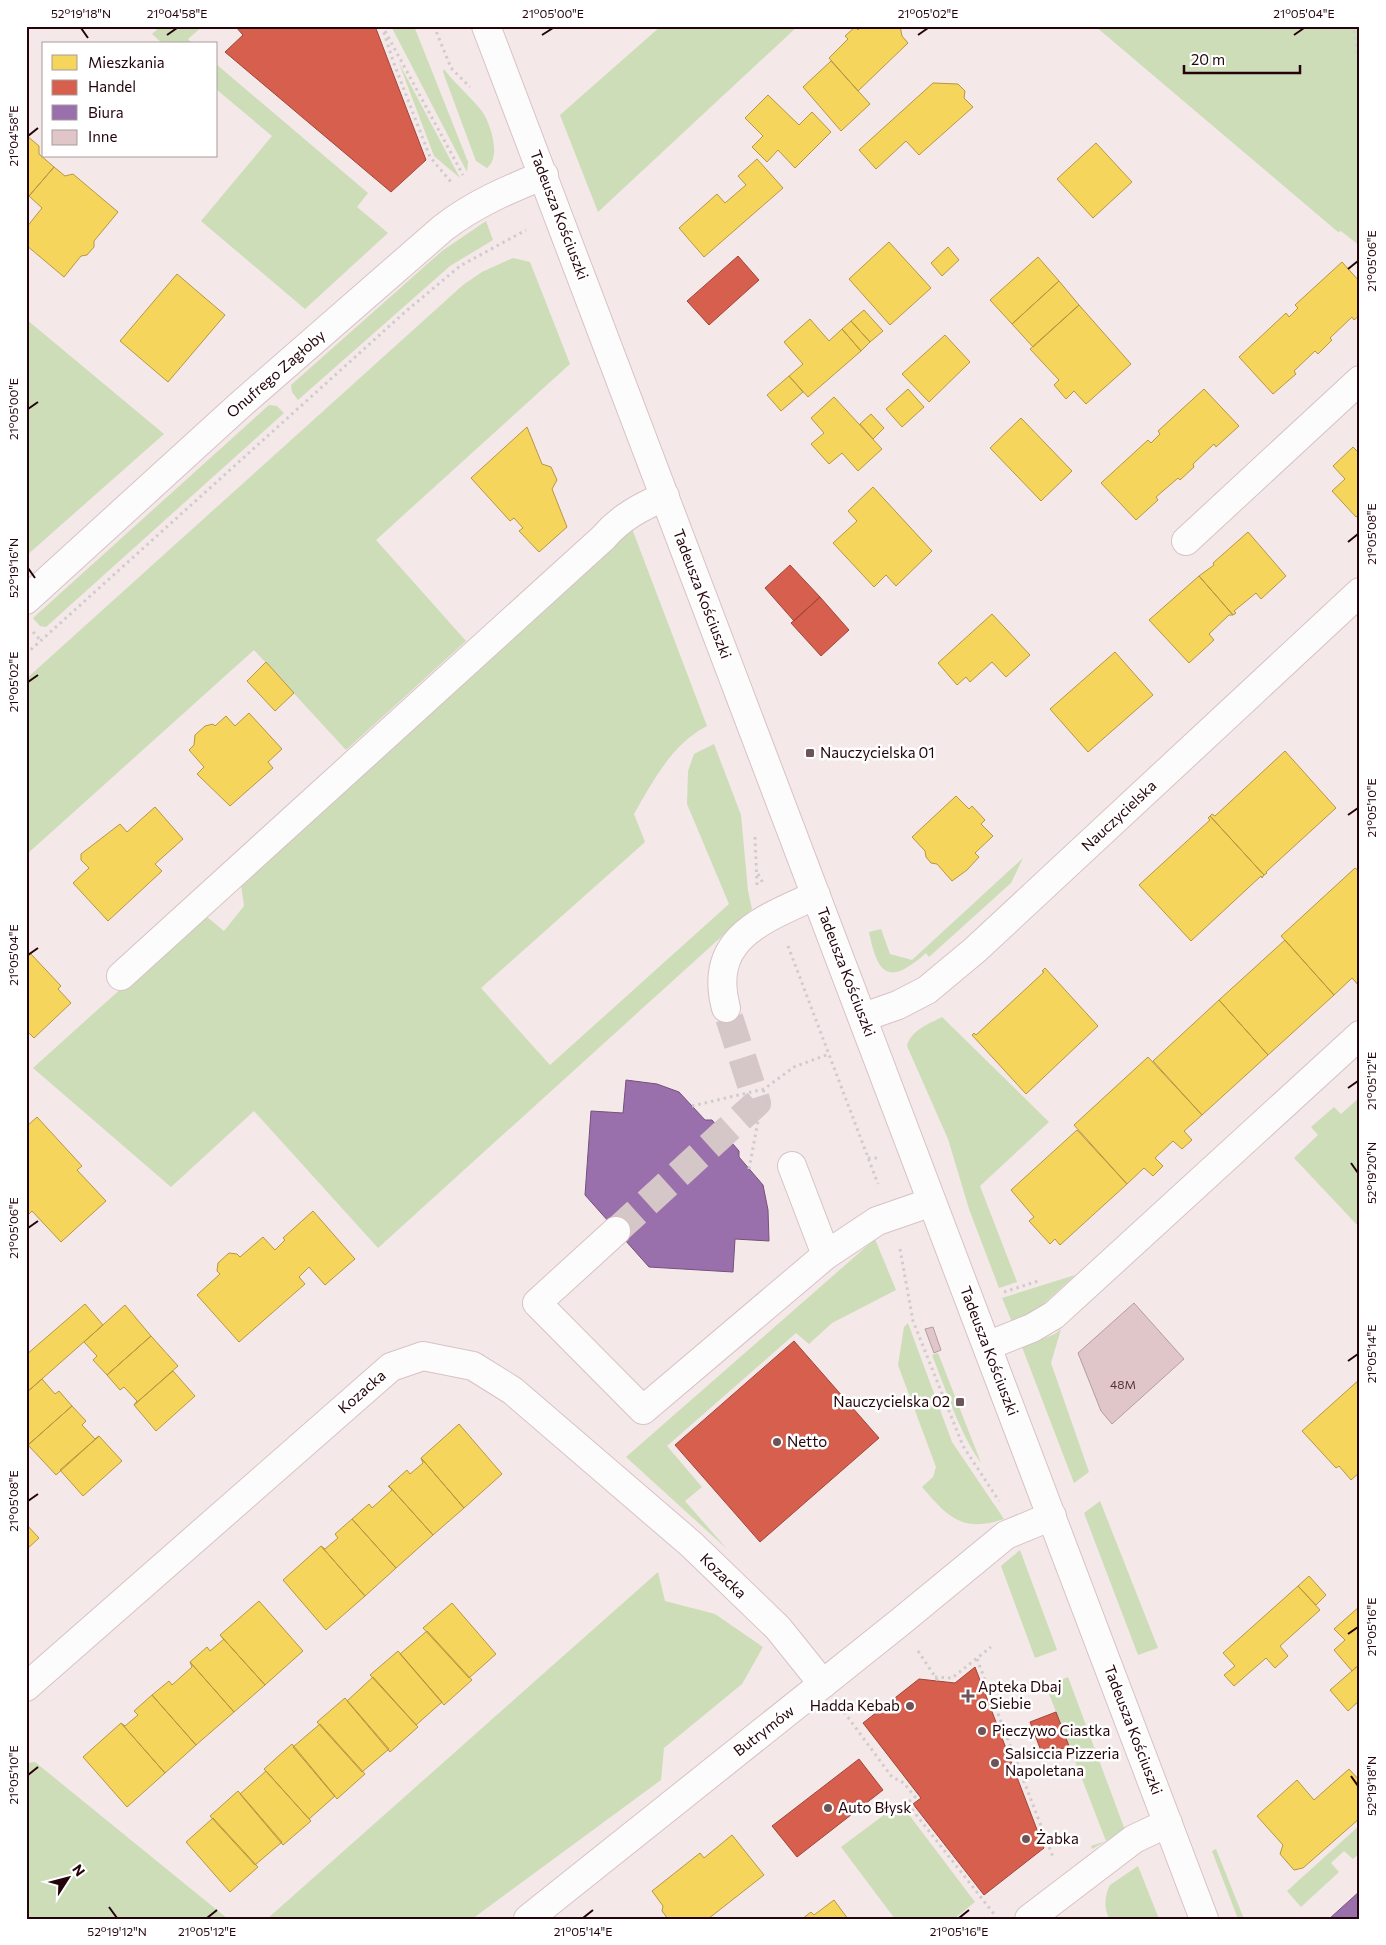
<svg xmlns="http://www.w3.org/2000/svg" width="1386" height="1945" font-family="Commissioner,sans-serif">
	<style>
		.green { fill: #ccddb8 }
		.homes { fill: #f6d55c; stroke: #b79643 }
		.shops { fill: #d6604d; stroke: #a14439 }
		.offices { fill: #9970ab; stroke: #76507b }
		.building { fill: #e1c6c9; stroke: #b39da0 }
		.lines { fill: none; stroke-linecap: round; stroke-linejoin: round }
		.minor-tunnel { stroke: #d5c6c8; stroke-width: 28; stroke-dasharray: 28 14; stroke-linecap: butt }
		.minor-casing { stroke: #d8c2c5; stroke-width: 30 }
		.path { stroke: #d0cccc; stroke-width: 3; stroke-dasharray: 2.5 4; stroke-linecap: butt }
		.minor { stroke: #fdfcfc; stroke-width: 28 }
		.ticks { fill: none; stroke: #24040a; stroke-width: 2 }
		.poi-dot { fill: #6d5458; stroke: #fff; stroke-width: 2 }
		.labels { text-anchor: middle; stroke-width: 5; stroke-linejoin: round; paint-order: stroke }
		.number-label { font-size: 12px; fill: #53343a }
		.street-label { font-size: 15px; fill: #24040a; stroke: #fff }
		.poi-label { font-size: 15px; fill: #24040a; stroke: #fff; text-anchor: start }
		.neatline { fill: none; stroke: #24040a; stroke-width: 2 }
		.ticks-label { font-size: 12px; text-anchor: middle; fill: #24040a }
	</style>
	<rect width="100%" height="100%" fill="#f4e8e9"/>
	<path class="green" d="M 161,26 L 203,26 L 188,39 L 193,44 L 163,44 L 152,34 Z
		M 391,26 L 414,26 L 468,162 L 467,172 Z
		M 661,26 L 798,26 L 598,212 L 560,115 Z
		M 1095,26 L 1360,26 L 1360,246 L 1341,231 L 1338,232 Z
		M 399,63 L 460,178 L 434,156 Z
		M 216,64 L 368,193 L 357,207 L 388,233 L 305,309 L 201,221 L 272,136 L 216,89 Z
		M 444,69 C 455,84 469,95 481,110 C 490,121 502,157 487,168 L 476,161 L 443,72 Z
		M 486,221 L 493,240 L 450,266 L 298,400 L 292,392 L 291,385 L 442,251 Z
		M 513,258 L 530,262 L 570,364 L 376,540 L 466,641 L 346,750 L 254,650 L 26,855 L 26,679 L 463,285 L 482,272 Z
		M 26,319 L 164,434 L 26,556 Z
		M 269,405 L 277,406 L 284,413 L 46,627 L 40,626 L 33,618 Z
		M 631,526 L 707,726 C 672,744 653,781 634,814 L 645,842 L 481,988 L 550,1065 L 729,904 L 687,804 L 688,771 L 694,754 L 714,744 L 741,815 L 748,891 L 752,909 L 378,1248 L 254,1111 L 171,1187 L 33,1068 L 124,986 L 201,912 L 224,931 L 244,906 L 240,877 Z
		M 1023,858 L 1011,883 L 929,957 L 926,953 C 890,985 878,977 869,932 L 881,929 L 890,954 L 912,960 Z
		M 942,1017 L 1049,1122 L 980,1186 L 1017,1282 L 999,1288 L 969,1209 L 948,1139 L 907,1046 C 911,1030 929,1024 942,1017 Z
		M 1360,1097 L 1360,1226 L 1359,1227 L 1294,1158 L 1318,1135 L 1311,1127 L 1334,1107 L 1341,1114 Z
		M 875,1239 L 896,1290 L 832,1323 L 809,1344 L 796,1333 L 667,1446 L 702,1487 L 685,1501 L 727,1549 L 626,1457 Z
		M 1075,1275 L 1037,1310 L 1012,1322 L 1002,1298 Z
		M 908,1323 L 952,1442 L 1004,1519 C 962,1533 948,1517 922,1487 L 933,1477 L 936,1467 L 898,1365 L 904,1327 Z
		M 1061,1329 L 1051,1363 L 1089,1472 L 1074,1483 L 1022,1347 L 1055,1334 Z
		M 938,1353 L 981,1463 C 958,1430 947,1392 932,1355 Z
		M 1100,1501 L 1158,1648 L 1138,1655 L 1084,1513 Z
		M 1020,1550 L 1057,1650 L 1035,1658 L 1001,1566 Z
		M 658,1572 L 665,1601 L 715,1614 L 763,1647 L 742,1684 L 664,1748 L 661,1780 L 472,1919 L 267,1919 Z
		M 1068,1677 L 1125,1830 L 1092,1849 L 1091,1846 L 1106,1841 L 1046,1686 Z
		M 35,1762 L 228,1919 L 26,1919 L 26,1763 Z
		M 900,1803 L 975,1902 L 954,1919 L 895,1919 L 841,1847 Z
		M 1360,1825 L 1360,1853 L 1353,1859 L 1344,1851 L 1331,1863 L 1339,1872 L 1301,1907 L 1287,1891 Z
		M 1216,1849 L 1244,1919 L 1238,1919 L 1212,1851 Z
		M 1138,1866 L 1159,1919 L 1110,1919 C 1103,1910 1105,1894 1110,1885 Z"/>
	<path class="homes" d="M 861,26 L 900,26 L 902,36 L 908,43 L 858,91 L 829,58 L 848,39 L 845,36 L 855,27 L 858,30 Z
		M 831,61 L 870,104 L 841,131 L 803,87 Z
		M 933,83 L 958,84 L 965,91 L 964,98 L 973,107 L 919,155 L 906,141 L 876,169 L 859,150 Z
		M 768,95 L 799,125 L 812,112 L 831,132 L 795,168 L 778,150 L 767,162 L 752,147 L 763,136 L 745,118 Z
		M 26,135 L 39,146 L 39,154 L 54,167 L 29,196 L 26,194 Z
		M 1096,143 L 1132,182 L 1093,218 L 1057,179 Z
		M 757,159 L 783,188 L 704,257 L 679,228 L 717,194 L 725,203 L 746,185 L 738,176 Z
		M 54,167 L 65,176 L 73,174 L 118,212 L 94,241 L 94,247 L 87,255 L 81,256 L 64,277 L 26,245 L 26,228 L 42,208 L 29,196 Z
		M 889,242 L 931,288 L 890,325 L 849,279 Z
		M 948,247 L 959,260 L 942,276 L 931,263 Z
		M 1038,257 L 1059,281 L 1012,324 L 990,300 Z
		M 1342,262 L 1360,282 L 1360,315 L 1354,320 L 1352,317 L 1330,338 L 1332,340 L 1318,354 L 1315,351 L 1294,371 L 1296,374 L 1273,394 L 1239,357 L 1286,313 L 1289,317 L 1298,308 L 1295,305 Z
		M 177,274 L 225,315 L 168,382 L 120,341 Z
		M 1059,281 L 1079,305 L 1033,347 L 1012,324 Z
		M 1079,305 L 1131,364 L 1086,404 L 1074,391 L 1066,399 L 1054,385 L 1059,380 L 1030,349 Z
		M 864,310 L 883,331 L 870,342 L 851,321 Z
		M 810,319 L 829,341 L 842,329 L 861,351 L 808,397 L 789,376 L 803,364 L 784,342 Z
		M 851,321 L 870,342 L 861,351 L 842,329 Z
		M 945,335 L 970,362 L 929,402 L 902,374 Z
		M 789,376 L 803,392 L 781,411 L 767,395 Z
		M 908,389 L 924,407 L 902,427 L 886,409 Z
		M 1204,389 L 1239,426 L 1216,447 L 1214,444 L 1193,464 L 1194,467 L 1180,480 L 1178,478 L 1156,497 L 1158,500 L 1136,520 L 1101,483 L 1148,440 L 1151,443 L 1160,434 L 1158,431 Z
		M 834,397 L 882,449 L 858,471 L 842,453 L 829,464 L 811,444 L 824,433 L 811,418 Z
		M 871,414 L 884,428 L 873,439 L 860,424 Z
		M 1021,418 L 1072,471 L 1041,501 L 990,448 Z
		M 527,427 L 542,464 L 551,467 L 557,480 L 552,489 L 567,527 L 539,552 L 519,531 L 523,528 L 514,518 L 510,521 L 471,478 Z
		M 1353,447 L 1357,451 L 1360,449 L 1360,514 L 1356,517 L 1332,491 L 1345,479 L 1333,466 Z
		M 873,487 L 932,551 L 896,586 L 886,575 L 874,587 L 833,543 L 857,521 L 848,511 Z
		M 1248,532 L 1286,576 L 1261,599 L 1256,593 L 1234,611 L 1236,613 L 1233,615 L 1199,576 L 1214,565 L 1213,563 Z
		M 1199,576 L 1233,615 L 1229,615 L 1209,634 L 1214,640 L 1189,663 L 1149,620 Z
		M 992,614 L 1030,655 L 1006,677 L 992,662 L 970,682 L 966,677 L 957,685 L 938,663 Z
		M 1115,652 L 1153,695 L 1088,752 L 1050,709 Z
		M 266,662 L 294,693 L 275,711 L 247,681 Z
		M 249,713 L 282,749 L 268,762 L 273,768 L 230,806 L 197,774 L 204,767 L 189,750 L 194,745 L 195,735 L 205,726 L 213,724 L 215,726 L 226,716 L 235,726 Z
		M 1285,751 L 1336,808 L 1266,872 L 1267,873 L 1264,875 L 1210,816 L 1212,814 L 1215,816 Z
		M 956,796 L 969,809 L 972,806 L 985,820 L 981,824 L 993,836 L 975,853 L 979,857 L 967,870 L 952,881 L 937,864 L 931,863 L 926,857 L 925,851 L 912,837 Z
		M 155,807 L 183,839 L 155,864 L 162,871 L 108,921 L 73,883 L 89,868 L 81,860 L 81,854 L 120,824 L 127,832 Z
		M 1210,816 L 1264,875 L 1262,878 L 1261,876 L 1191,941 L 1139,885 L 1210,820 L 1208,818 Z
		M 1355,868 L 1360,872 L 1360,987 L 1352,978 L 1334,995 L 1281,936 Z
		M 1285,940 L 1334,995 L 1268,1055 L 1219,1000 Z
		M 30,953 L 61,986 L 58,989 L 71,1003 L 34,1038 L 26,1030 L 26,956 Z
		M 1045,968 L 1098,1026 L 1026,1094 L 972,1035 L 974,1033 L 976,1035 L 1044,972 L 1042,971 Z
		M 1219,1000 L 1268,1055 L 1202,1115 L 1153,1061 Z
		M 1148,1057 L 1202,1115 L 1184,1131 L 1192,1140 L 1182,1149 L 1173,1141 L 1155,1158 L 1163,1166 L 1153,1176 L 1144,1168 L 1127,1184 L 1074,1125 Z
		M 37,1117 L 82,1166 L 77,1170 L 106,1201 L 61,1242 L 32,1211 L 28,1215 L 26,1214 L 26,1127 Z
		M 1077,1130 L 1127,1184 L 1060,1245 L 1055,1239 L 1050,1244 L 1029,1221 L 1034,1217 L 1011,1190 Z
		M 313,1211 L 355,1259 L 325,1285 L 309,1267 L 299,1277 L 305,1284 L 239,1342 L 197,1295 L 220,1274 L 217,1271 L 218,1263 L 229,1253 L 237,1254 L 240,1257 L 263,1237 L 275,1250 L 285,1240 L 283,1238 Z
		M 85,1304 L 103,1325 L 26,1393 L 26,1355 Z
		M 125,1305 L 151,1336 L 107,1375 L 93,1360 L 97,1356 L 84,1342 Z
		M 151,1336 L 178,1366 L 134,1405 L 137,1401 L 124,1387 L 120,1390 L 107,1375 Z
		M 173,1371 L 195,1396 L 156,1431 L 134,1405 Z
		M 42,1379 L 55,1394 L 59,1391 L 72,1406 L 28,1445 L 26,1442 L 26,1393 Z
		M 1360,1379 L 1360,1472 L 1351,1480 L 1339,1466 L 1336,1468 L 1302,1431 Z
		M 72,1406 L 86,1421 L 82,1425 L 95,1439 L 99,1436 L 56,1475 L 28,1445 Z
		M 459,1424 L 502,1474 L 464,1508 L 421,1458 Z
		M 99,1436 L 122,1461 L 83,1496 L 60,1470 Z
		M 421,1458 L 464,1508 L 433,1535 L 389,1486 L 407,1470 L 410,1474 L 423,1463 Z
		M 388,1486 L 389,1486 L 433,1535 L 396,1568 L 352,1519 L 369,1504 L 372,1508 L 392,1490 Z
		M 352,1519 L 396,1568 L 365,1596 L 321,1546 L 325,1549 L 338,1538 L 335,1534 Z
		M 26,1524 L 39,1538 L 26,1550 Z
		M 321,1546 L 365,1596 L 326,1630 L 283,1580 Z
		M 1309,1576 L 1326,1595 L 1316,1605 L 1298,1586 Z
		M 1298,1586 L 1320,1610 L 1280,1646 L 1288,1656 L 1275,1668 L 1266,1658 L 1234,1686 L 1224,1675 L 1235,1666 L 1223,1653 Z
		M 259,1601 L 303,1651 L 265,1685 L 220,1635 Z
		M 452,1603 L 496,1654 L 469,1678 L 423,1628 Z
		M 1360,1606 L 1360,1664 L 1352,1671 L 1334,1650 L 1345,1640 L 1334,1629 Z
		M 427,1631 L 472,1680 L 444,1705 L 400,1654 Z
		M 220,1635 L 265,1685 L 234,1712 L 190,1662 L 207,1647 L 210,1651 L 224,1639 Z
		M 398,1651 L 442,1702 L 416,1725 L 370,1675 Z
		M 190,1662 L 234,1712 L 196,1745 L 152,1695 L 169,1681 L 172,1685 L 192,1667 Z
		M 1360,1664 L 1360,1700 L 1348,1711 L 1330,1690 Z
		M 373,1677 L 418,1727 L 390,1752 L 347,1701 Z
		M 152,1695 L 196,1745 L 165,1773 L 121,1723 L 125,1726 L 138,1715 L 134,1711 Z
		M 345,1698 L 389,1749 L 362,1772 L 317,1722 Z
		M 121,1723 L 165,1773 L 127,1807 L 83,1757 Z
		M 320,1724 L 365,1774 L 337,1799 L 293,1747 Z
		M 292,1744 L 335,1796 L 309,1819 L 264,1769 Z
		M 1349,1769 L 1360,1781 L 1360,1818 L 1303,1868 L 1294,1870 L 1280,1854 L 1283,1845 L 1257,1816 L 1297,1780 L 1314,1800 Z
		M 266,1771 L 311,1821 L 283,1845 L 240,1794 Z
		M 238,1791 L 282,1842 L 255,1865 L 210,1816 Z
		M 213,1818 L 258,1867 L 230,1892 L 186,1842 Z
		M 732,1835 L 764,1875 L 708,1919 L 668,1919 L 662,1911 L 663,1906 L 652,1891 L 700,1853 L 704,1858 Z
		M 834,1900 L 848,1919 L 802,1919 L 811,1912 L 814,1915 Z"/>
	<path class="shops" d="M 235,26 L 375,26 L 426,160 L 391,192 L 225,52 L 243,35 Z
		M 738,256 L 759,280 L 709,325 L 687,301 Z
		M 790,565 L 820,597 L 794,621 L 765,588 Z
		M 820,597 L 849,630 L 821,656 L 791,623 Z
		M 794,1341 L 879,1438 L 760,1542 L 675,1445 Z
		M 975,1667 L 1044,1848 L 984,1895 L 913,1804 L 921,1798 L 863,1723 L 919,1679 L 955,1683 Z
		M 1056,1712 L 1069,1746 L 1043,1756 L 1030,1722 Z
		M 859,1759 L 883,1790 L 797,1857 L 772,1826 Z"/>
	<path class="offices" d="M 626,1080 L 657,1084 L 679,1092 L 705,1120 L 712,1120 L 739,1151 L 739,1157 L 763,1185 L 768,1210 L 769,1241 L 735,1239 L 733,1272 L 649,1267 L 585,1195 L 591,1111 L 623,1113 Z
		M 1360,1891 L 1360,1919 L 1329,1919 Z"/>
	<path class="building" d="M 1134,1303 L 1184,1359 L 1112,1424 L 1101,1411 L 1078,1353 Z
		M 933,1327 L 941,1350 L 934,1353 L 925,1329 Z"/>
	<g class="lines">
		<path class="minor-tunnel" d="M 616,1231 L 757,1103 L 726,1008"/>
		<defs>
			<path id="minor" d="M 486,26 L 1204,1919
				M 1186,541 L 1360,380
				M 26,600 L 240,405 L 443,228 C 474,204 507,190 544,175
				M 121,976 L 603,538 C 621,517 641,507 665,496
				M 726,1008 C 707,937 765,919 816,895
				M 864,1017 L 898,1005 L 927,990 L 975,950 L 1360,592
				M 616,1231 L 537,1303 L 643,1410 L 826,1255 L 792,1166
				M 826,1255 L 877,1221 L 932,1202
				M 987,1346 L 1032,1328 L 1054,1315 L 1360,1035
				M 26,1687 L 391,1367 L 423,1356 L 473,1366 L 513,1391 L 692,1545 L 778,1628 L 823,1684
				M 528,1919 L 899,1623 L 1006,1535 L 1052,1516
				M 1029,1919 L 1134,1839 L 1168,1823"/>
		</defs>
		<use href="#minor" class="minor-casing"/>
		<path class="path" d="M 382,26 L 393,61 L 430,157 L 451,182
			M 434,26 L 451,68 L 470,87
			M 1359,26 L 1354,32 L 1360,68
			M 385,31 L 463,175
			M 33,632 L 41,641
			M 26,654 L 405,312 L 460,266 L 526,230
			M 755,837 L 757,885
			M 758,874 L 763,883
			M 788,946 L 878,1184
			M 692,1106 L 764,1089 L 794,1067 L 829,1054
			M 868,1158 L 880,1158
			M 749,1169 L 764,1089
			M 900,1249 L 913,1321 L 963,1446 L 999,1501
			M 1004,1292 L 1038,1281
			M 918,1651 L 938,1681
			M 977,1659 L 1053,1857
			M 935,1677 L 952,1678 L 991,1647
			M 983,1687 L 1005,1686
			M 844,1712 L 892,1777 L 904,1783 L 915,1797 L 907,1803 L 994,1914"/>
		<use href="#minor" class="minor"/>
	</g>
	<path class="ticks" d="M 81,28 L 88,38M 167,35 L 177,28M 542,35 L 553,28M 918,35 L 928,28M 1294,35 L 1304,28M 28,136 L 38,128M 1348,269 L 1358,261M 28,409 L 38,402M 1348,542 L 1358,534M 28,568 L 35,578M 28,682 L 38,675M 1348,815 L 1358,808M 28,955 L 38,948M 1348,1088 L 1358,1081M 1351,1163 L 1358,1173M 28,1228 L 38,1221M 1348,1361 L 1358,1354M 28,1501 L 38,1494M 1348,1634 L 1358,1627M 28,1775 L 38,1767M 1351,1776 L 1358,1786M 109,1907 L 117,1918M 207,1918 L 217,1910M 583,1918 L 593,1910M 959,1918 L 969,1910"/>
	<g class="poi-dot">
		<rect x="805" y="748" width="10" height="10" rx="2.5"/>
		<rect x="955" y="1397" width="10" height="10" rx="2.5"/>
		<circle cx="777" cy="1442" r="5"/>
		<path d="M965.5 1688.5h5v5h5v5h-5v5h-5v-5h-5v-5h5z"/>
		<circle cx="910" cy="1706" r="5"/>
		<circle cx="982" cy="1731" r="5"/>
		<circle cx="995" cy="1763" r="5"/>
		<circle cx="828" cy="1808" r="5"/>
		<circle cx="1026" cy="1839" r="5"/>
	</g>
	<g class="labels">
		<g class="number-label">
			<text x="1123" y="1389">48M</text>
		</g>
		<g class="street-label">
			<text transform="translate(559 215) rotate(69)" y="5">Tadeusza Kościuszki</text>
			<text transform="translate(276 374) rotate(-41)" y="5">Onufrego Zagłoby</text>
			<text transform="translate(702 594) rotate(69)" y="5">Tadeusza Kościuszki</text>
			<text transform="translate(1119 816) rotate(-43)" y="5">Nauczycielska</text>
			<text transform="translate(846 972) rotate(69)" y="5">Tadeusza Kościuszki</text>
			<text transform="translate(989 1351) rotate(69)" y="5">Tadeusza Kościuszki</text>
			<text transform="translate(362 1392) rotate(-41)" y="5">Kozacka</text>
			<text transform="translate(723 1576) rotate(44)" y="5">Kozacka</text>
			<text transform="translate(1133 1730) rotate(69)" y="5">Tadeusza Kościuszki</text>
			<text transform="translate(764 1731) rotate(-38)" y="5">Butrymów</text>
		</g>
		<g class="poi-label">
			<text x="820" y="758">Nauczycielska 01</text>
			<text x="950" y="1407" text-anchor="end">Nauczycielska 02</text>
			<text x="787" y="1447">Netto</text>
			<text x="978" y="1692">Apteka Dbaj<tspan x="978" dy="17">o Siebie</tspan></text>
			<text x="900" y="1711" text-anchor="end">Hadda Kebab</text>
			<text x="992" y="1736">Pieczywo Ciastka</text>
			<text x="1005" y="1759">Salsiccia Pizzeria<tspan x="1005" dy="17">Napoletana</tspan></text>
			<text x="838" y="1813">Auto Błysk</text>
			<text x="1036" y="1844">Żabka</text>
		</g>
	</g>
	<rect width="1386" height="1945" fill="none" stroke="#ffffff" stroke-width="55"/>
	<rect x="42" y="42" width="175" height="115" fill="#ffffff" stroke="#a79b9d"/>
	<rect x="52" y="55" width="25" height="15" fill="#f6d55c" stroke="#a79b9d"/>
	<text x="88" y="68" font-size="15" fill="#24040a">Mieszkania</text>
	<rect x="52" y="80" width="25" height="15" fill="#d6604d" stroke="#a79b9d"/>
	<text x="88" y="92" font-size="15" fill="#24040a">Handel</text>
	<rect x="52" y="105" width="25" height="15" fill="#9970ab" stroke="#a79b9d"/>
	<text x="88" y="118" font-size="15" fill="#24040a">Biura</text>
	<rect x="52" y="130" width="25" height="15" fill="#e1c6c9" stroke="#a79b9d"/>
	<text x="88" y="142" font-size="15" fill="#24040a">Inne</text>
	<g transform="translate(68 1878) rotate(54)" stroke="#ffffff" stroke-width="4" paint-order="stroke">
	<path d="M0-4L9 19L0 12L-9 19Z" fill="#24040a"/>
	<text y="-8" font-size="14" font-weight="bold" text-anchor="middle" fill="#24040a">N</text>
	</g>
	<path d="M1184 65v8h116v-8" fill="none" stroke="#24040a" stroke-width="2.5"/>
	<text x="1191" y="65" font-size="15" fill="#24040a" stroke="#ffffff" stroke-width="4" paint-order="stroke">20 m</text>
	<rect x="28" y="28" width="1330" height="1890" class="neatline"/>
	<g class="ticks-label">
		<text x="81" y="18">52°19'18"N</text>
		<text x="177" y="18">21°04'58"E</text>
		<text x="553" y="18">21°05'00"E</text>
		<text x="928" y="18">21°05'02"E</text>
		<text x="1304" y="18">21°05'04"E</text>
		<text transform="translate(14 136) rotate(-90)" y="4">21°04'58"E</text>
		<text transform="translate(1372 261) rotate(-90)" y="4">21°05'06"E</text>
		<text transform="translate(14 409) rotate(-90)" y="4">21°05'00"E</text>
		<text transform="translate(1372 534) rotate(-90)" y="4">21°05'08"E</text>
		<text transform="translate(14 568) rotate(-90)" y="4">52°19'16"N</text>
		<text transform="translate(14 682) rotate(-90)" y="4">21°05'02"E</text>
		<text transform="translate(1372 808) rotate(-90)" y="4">21°05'10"E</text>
		<text transform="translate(14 955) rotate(-90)" y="4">21°05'04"E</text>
		<text transform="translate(1372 1081) rotate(-90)" y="4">21°05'12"E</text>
		<text transform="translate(1372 1173) rotate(-90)" y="4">52°19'20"N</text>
		<text transform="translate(14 1228) rotate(-90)" y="4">21°05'06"E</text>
		<text transform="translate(1372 1354) rotate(-90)" y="4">21°05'14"E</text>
		<text transform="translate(14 1501) rotate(-90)" y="4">21°05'08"E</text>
		<text transform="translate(1372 1627) rotate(-90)" y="4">21°05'16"E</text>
		<text transform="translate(14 1775) rotate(-90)" y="4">21°05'10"E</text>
		<text transform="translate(1372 1786) rotate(-90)" y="4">52°19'18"N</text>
		<text x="117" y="1936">52°19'12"N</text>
		<text x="207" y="1936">21°05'12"E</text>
		<text x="583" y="1936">21°05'14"E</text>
		<text x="959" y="1936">21°05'16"E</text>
	</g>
</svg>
